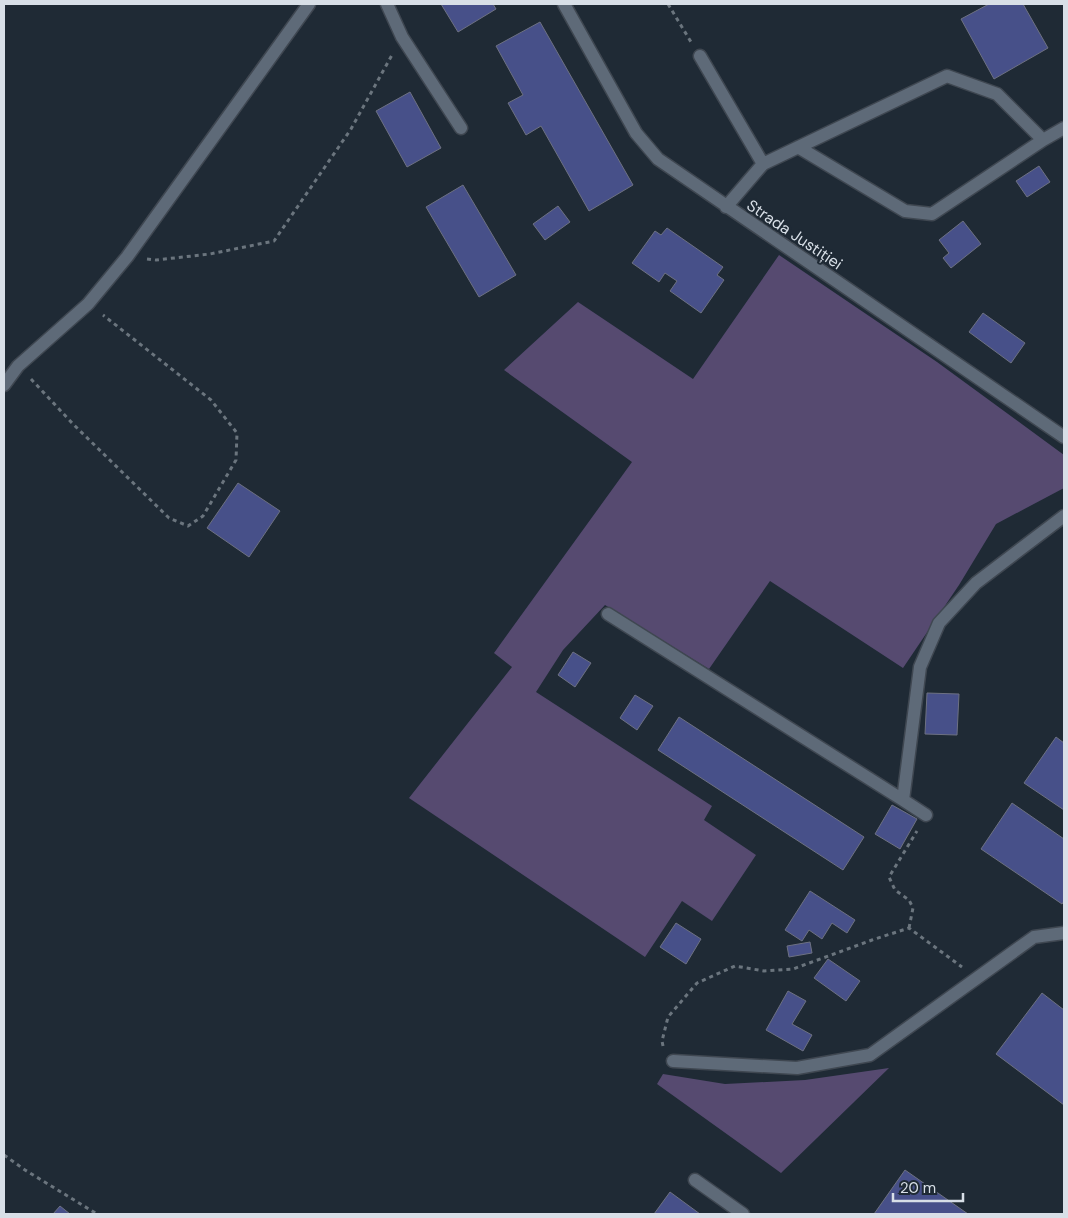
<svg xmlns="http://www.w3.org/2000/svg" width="1068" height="1218" font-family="'DM Sans',sans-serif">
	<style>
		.green { fill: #564a70 }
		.building { fill: #475089; stroke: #6d7182 }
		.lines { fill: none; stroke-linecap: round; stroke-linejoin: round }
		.minor-casing { stroke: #3f4751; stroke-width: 15 }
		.path { stroke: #6b757e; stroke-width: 3; stroke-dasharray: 4 4; stroke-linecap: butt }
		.minor { stroke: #5e6a78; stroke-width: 12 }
		.labels { text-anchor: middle; stroke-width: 4.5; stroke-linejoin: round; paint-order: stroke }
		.street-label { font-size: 16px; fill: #d8dfe7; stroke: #1f2a35 }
	</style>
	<rect width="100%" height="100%" fill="#1f2a35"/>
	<path class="green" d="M 779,255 L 937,362 L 1064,455 L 1064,488 L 996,524 L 959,585 L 903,668 L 770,581 L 709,669 L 605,605 L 563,650 L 536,692 L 712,806 L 704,820 L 756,855 L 712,921 L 682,901 L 645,957 L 409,798 L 512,667 L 494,653 L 632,462 L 504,370 L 578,302 L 693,379 Z
		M 889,1068 L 781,1173 L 657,1084 L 663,1074 L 725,1084 L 805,1080 Z"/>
	<path class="building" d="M 441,4 L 493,4 L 496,9 L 458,32 Z
		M 989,4 L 1023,4 L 1048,48 L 994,79 L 961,19 Z
		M 540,22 L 633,185 L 589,211 L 541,126 L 526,135 L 508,103 L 523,95 L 496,46 Z
		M 410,92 L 441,148 L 407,167 L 376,111 Z
		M 1039,166 L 1050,182 L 1027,197 L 1016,181 Z
		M 463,185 L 516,275 L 479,297 L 426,207 Z
		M 558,206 L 570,222 L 545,240 L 533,224 Z
		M 963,221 L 981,244 L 951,268 L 943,258 L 949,253 L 939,240 Z
		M 667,228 L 723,267 L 717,275 L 724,280 L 701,313 L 670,291 L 677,281 L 665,273 L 659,282 L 632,263 L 655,231 L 661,235 Z
		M 983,313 L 1025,343 L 1011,363 L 969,332 Z
		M 238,483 L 280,511 L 249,557 L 207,528 Z
		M 573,652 L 591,663 L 575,687 L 558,675 Z
		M 927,693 L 959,694 L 957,735 L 925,734 Z
		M 635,695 L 653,706 L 637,730 L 620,718 Z
		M 679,717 L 864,837 L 843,870 L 658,750 Z
		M 1056,737 L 1064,743 L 1064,810 L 1024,783 Z
		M 1012,803 L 1064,839 L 1064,901 L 1062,904 L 981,849 Z
		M 892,805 L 917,819 L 900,849 L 875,834 Z
		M 810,891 L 855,920 L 847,933 L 832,923 L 822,939 L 809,930 L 802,941 L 785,930 Z
		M 676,923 L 701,939 L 686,964 L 660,947 Z
		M 810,942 L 812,953 L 789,957 L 787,946 Z
		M 828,959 L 860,981 L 846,1001 L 814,978 Z
		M 788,991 L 806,1001 L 792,1024 L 812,1035 L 803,1051 L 766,1030 Z
		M 1042,993 L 1064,1010 L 1064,1105 L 996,1054 Z
		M 905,1170 L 968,1214 L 874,1214 Z
		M 670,1192 L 700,1214 L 654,1214 Z
		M 60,1206 L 70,1214 L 53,1214 Z"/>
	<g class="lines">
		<defs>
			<path id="minor" d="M 387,4 L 402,37 L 461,128
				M 564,4 L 636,133 L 658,159 L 1064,437
				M 700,56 L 763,164
				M 798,147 L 905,211 L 932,214 L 1043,140 L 1064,128
				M 726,207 L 763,164 L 947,76 L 997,94 L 1043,140
				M 4,385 L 18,366 L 88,304 L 127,257 L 309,4
				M 608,614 L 903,800 L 920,667 L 939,623 L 976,583 L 1064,516
				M 903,800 L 926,815
				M 673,1061 L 797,1068 L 870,1055 L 1034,937 L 1064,933
				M 695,1180 L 743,1214"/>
		</defs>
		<use href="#minor" class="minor-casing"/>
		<path class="path" d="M 668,4 L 691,42
			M 147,259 L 156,260 L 210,254 L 274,241 L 351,129 L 392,55
			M 31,379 L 73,424 L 169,518 L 188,526 L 203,516 L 236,460 L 237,433 L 211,400 L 103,315
			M 909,928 L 913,908 L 909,900 L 895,890 L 889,877 L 917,831
			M 663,1046 L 662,1041 L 668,1017 L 697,983 L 735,966 L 764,971 L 793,969 L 872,940 L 909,928 L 962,967
			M 4,1155 L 25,1170 L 97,1214"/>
		<use href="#minor" class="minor"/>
	</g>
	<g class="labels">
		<g class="street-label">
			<text transform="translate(795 234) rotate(34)" y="6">Strada Justiției</text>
		</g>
	</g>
	<rect width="1068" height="1218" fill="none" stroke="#d8dfe7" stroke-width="10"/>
	<path d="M893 1193v8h70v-8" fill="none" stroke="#d8dfe7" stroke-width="2.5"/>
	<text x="900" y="1193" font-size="15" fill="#d8dfe7" stroke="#1f2a35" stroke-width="4" paint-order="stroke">20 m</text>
</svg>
